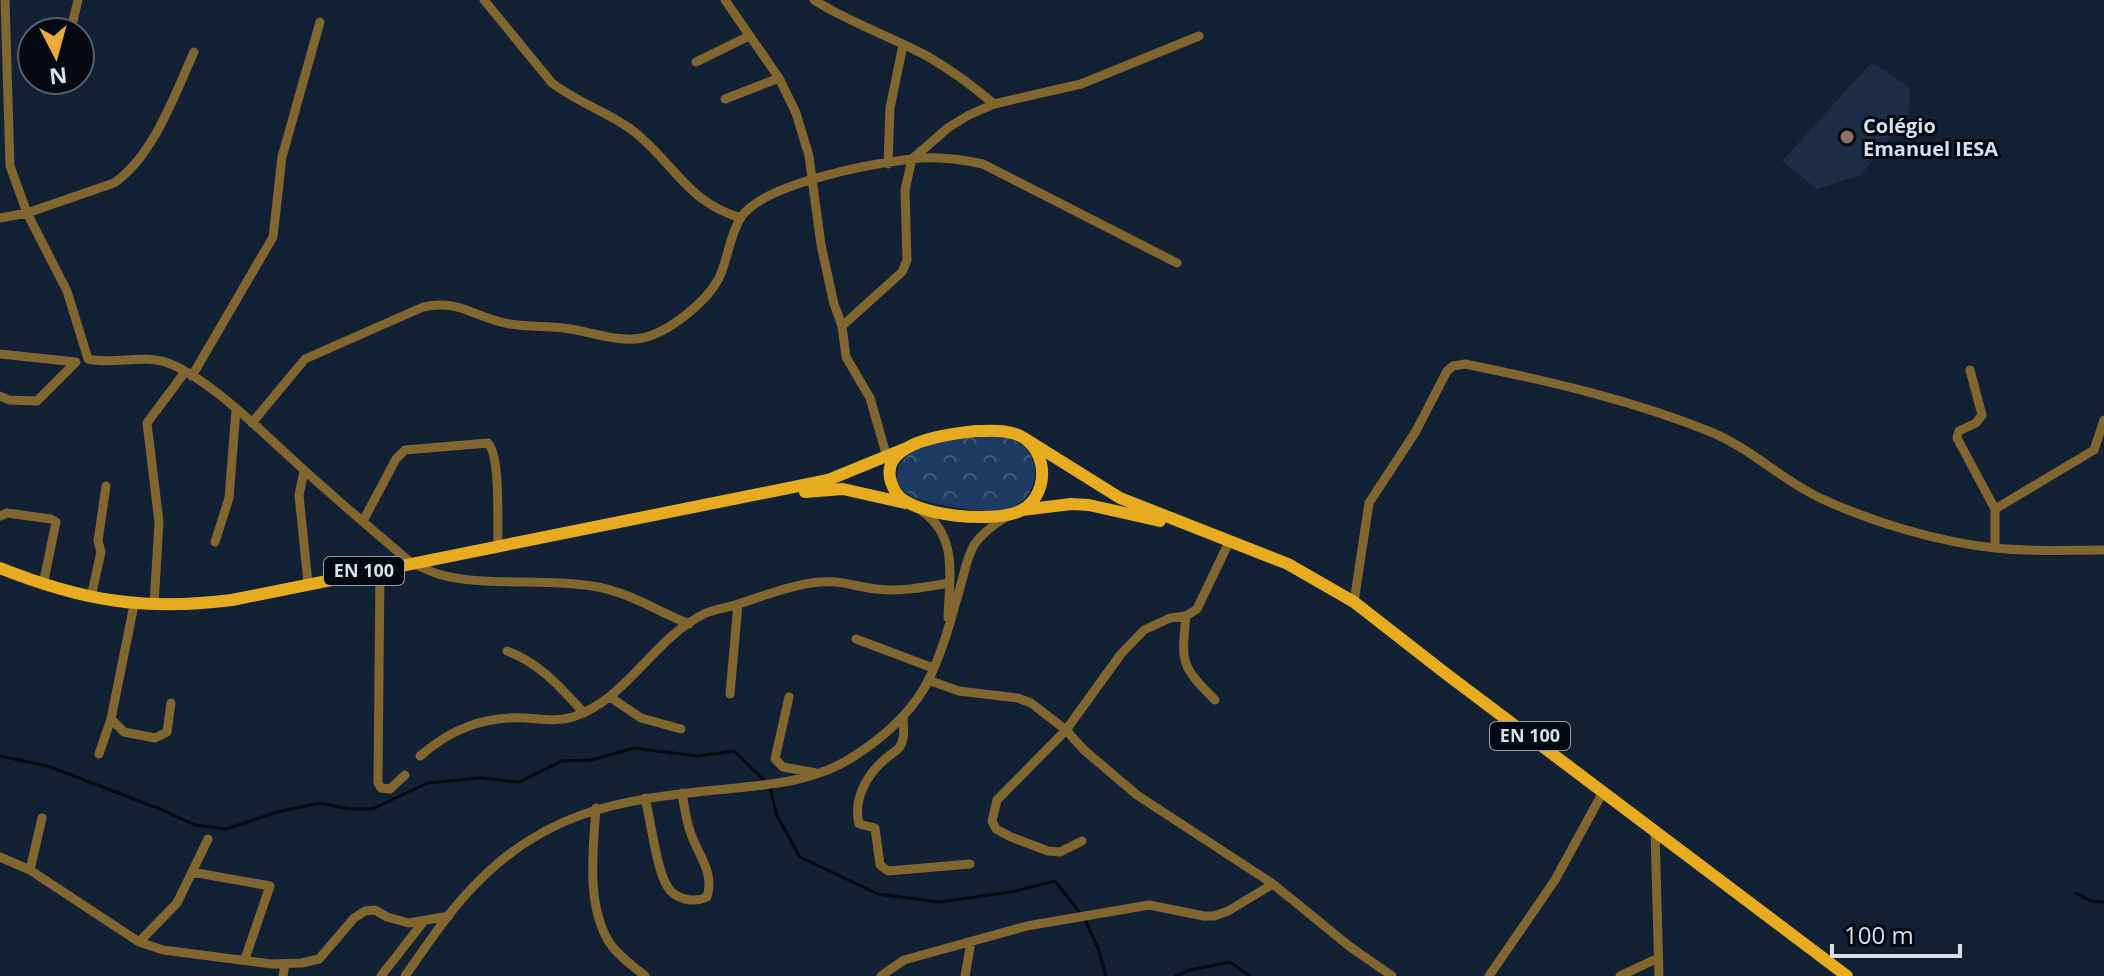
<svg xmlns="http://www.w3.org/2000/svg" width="2104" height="976" font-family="'Open Sans',sans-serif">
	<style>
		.built { fill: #1c2d45 }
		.park { fill: url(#park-crowns) }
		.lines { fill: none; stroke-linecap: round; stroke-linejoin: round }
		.stream { stroke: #010b11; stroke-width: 3 }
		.minor { stroke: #82662f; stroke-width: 9 }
		.major { stroke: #e6ab1f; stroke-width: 12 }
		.education-dot { fill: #8d6e63; stroke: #050a12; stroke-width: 3 }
		.labels { text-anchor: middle; stroke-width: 6; stroke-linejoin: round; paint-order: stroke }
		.shield { fill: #050a12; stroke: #979fab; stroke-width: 2 }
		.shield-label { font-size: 18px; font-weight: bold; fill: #d6dfec }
		.poi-label { font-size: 20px; font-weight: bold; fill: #d6dfec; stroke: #050a12; text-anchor: start }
	</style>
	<defs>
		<pattern id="park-crowns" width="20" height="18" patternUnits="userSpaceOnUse" patternTransform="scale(2)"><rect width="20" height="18" fill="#1d3b63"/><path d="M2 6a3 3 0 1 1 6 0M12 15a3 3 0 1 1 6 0" fill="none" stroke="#3d577a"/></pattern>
	</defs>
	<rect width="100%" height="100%" fill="#122134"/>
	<path class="built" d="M 1872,62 L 1910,88 L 1909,113 L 1861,175 L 1817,189 L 1782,161 Z"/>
	<path class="park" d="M 999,436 C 1014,439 1027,445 1033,460 C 1040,479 1029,503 1009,509 C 989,514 915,506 902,489 C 896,482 896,474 899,466 C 919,435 967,437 999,436 Z"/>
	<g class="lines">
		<path class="stream" d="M 0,756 L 48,766 L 160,809 L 195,825 L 226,829 L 277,812 L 320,803 L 349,809 L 373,809 L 427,783 L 480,778 L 519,782 L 562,761 L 591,760 L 634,748 L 697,756 L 734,751 L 765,781
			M 770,787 L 777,816 L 800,857 L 878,894 L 939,902 L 1011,892 L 1055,881 L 1081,914
			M 2076,893 L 2091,901 L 2104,902
			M 1085,920 L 1098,948 L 1106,976
			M 1176,976 L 1190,970 L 1230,962 L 1250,976"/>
		<path class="minor" d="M 5,0 L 10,166 L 27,213 L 67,291 L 88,359 C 114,365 142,354 168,363 C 211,379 268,438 303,469 C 338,501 374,531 410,562 C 419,566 429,571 438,574 C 481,587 544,578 592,586 C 627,591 657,611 689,624
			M 484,0 L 552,83 C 577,102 607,112 632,130 C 674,162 686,202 741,218
			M 725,0 L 779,78 L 796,113 L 809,156 L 821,245 L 834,304 L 842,326 L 846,357 L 870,398 L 887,457
			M 814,0 C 850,23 890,36 927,56 C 951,70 973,86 994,104
			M 65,32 L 73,21 L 78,0
			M 696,62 L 749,36
			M 725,99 L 779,78
			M 888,164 L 890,108 L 903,45
			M 0,218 L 27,213 L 114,183 C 153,157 175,94 194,52
			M 842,326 L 902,272 L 907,260 L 905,190 L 912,159 L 949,127 L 969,115 L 994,104 L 1081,84 L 1199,36
			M 0,354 L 76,362
			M 1970,370 L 1982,415 L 1976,423 L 1959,431 L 1957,438 L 1995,509
			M 192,376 L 273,237 L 282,157 L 320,22
			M 0,396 L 9,400 L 37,401 L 75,363
			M 252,423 L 305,359 L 423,307 C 461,299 474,318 510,324 C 528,327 546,326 564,328 C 589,331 618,343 642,338 C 668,333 706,302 718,280 C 728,261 729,236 741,217 C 765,183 870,164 911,159 C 935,156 960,159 983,164 L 1177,263
			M 304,471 L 299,495 L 308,583
			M 922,511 C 959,537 949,578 948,618
			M 0,516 L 7,513 L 51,519 L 56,522 L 43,585
			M 363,521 L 396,459 L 405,450 L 488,443 C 501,457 497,524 498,546
			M 215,542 L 229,498 L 236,410
			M 1995,548 L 1995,509 L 2094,450 L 2104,420
			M 380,568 L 378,783 L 381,788 L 390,789 L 405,775
			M 91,597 L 101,552 L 98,541 L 106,486
			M 1354,602 L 1369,503 L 1416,431 L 1447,371 L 1453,366 L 1465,364 C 1549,381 1632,400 1711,432 C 1750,448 1782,480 1820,498 C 1872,522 1938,542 1995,548 C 2031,552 2068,550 2104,550
			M 154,605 L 159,522 L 147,423 L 185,372
			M 1186,616 C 1181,663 1181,666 1215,700
			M 856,639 L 933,668
			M 507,651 C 540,663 561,688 584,713
			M 928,680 L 959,691 L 1018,698 L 1031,703 L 1066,730 L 1084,750 L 1137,795 L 1273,884 L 1349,946 L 1392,976
			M 730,694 L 738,604
			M 610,697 L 641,718 L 681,729
			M 789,697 L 775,759 L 783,767 L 816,773
			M 903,716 C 903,726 906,739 899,748 C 895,752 888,756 884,760 C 866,776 853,800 859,824 L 875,828 L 880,865 L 888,871 L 970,864
			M 111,719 L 124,732 L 155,738 L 167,732 L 171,703
			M 99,754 L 111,719 L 134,605
			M 420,756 C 451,729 484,716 525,718 C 542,719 557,722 573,717 C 628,699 654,637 706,613 C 715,609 726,608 735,605 C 768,595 800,580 835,582 C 849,583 863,588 877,589 C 900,592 926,587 949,583
			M 645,798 C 651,821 656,867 667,886 C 675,900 694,903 707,897 C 715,871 697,854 690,831 C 686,819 684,806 682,793
			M 596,808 C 593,850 586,904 609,942 C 618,956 633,966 645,976
			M 1655,831 L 1659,976
			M 1082,841 L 1060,852 L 1048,851 L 1011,837 L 996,829 L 992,821 L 997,800 L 1066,730 L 1121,654 L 1144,630 L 1170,618 L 1186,616 L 1197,609 L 1230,540
			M 0,857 L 30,870 L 139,942 L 163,950 L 272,964 L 302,963 L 319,959 L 354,918 L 365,911 L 375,910 L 387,917 L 409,923 L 449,916
			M 30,870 L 42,818
			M 192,872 L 270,886 L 245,959
			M 139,942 L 177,903 L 208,839
			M 283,976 L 285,964
			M 381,976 L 424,921
			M 405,976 C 426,947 446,915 471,889 C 543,812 616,800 716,790 C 764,785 815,783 856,755 C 885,736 915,709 930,677 C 943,649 951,620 959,591 C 964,576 966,559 974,545 C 982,533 993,525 1006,517
			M 881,976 L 904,960 L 1027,926 L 1149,905 L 1204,916 L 1214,916 L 1228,911 L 1273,884
			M 965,976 L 971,942
			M 1489,976 L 1555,880 L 1603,792
			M 1620,976 L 1658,958"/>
		<path class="major" d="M 976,431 C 992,431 1010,429 1024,438 C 1049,455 1048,495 1022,510 C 998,524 909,517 895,491 C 868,443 947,434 976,431 Z
			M 1024,438 L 1120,498 L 1288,564 L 1354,602 L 1445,673 L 1847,976
			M 805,492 L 843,489 L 905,503
			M 1022,510 L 1071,504 L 1089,505 L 1160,521
			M 0,568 C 83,601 144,611 232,600 L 828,480 L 904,449"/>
	</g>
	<circle class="education-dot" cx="1847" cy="137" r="8"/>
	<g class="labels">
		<g class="shield">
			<rect x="324" y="557" width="80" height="28" rx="6"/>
			<rect x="1490" y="722" width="80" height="28" rx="6"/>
		</g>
		<g class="shield-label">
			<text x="364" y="577">EN 100</text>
			<text x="1530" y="742">EN 100</text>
		</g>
		<g class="poi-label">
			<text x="1863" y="133">Colégio<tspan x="1863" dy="23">Emanuel IESA</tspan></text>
		</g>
	</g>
	<g transform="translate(56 56) rotate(174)"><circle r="38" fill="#050a12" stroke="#595f69" stroke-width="2"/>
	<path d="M0-6L14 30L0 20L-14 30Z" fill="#ebaa39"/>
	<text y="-12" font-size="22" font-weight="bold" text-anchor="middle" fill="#d6dfec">N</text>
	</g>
	<path d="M1832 944v12h128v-12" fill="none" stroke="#d6dfec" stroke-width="4"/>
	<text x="1844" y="944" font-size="24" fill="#d6dfec" stroke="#050a12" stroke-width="6" paint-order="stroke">100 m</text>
</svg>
